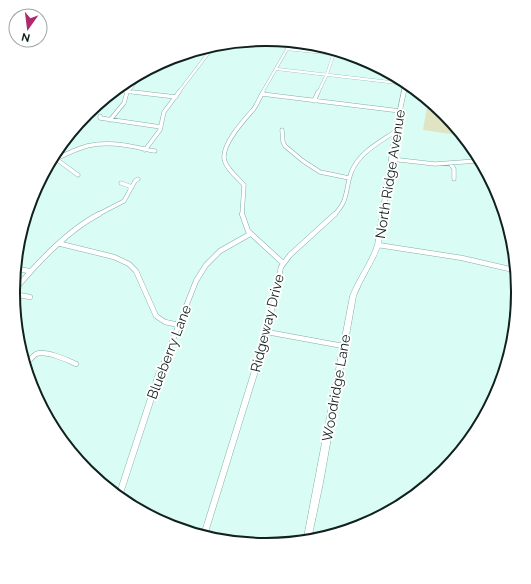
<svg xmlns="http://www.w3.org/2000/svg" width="531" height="584" font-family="Raleway,sans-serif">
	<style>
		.green { fill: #e0e4c2 }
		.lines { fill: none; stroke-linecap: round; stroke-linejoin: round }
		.minor-far3-casing { stroke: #84afa7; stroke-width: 3 }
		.minor-far2-casing { stroke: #84afa7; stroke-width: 4.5 }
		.minor-far1-casing { stroke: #84afa7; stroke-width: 5.5 }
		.minor-casing { stroke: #84afa7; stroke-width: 7 }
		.tertiary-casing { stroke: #84afa7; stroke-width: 1 }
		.minor-far3 { stroke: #fff; stroke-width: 2.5 }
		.minor-far2 { stroke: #fff; stroke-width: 3.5 }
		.minor-far1 { stroke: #fff; stroke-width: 4.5 }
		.minor { stroke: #fff; stroke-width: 6 }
		.tertiary { fill: #fff; fill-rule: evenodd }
		.labels { text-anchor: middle; stroke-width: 4; stroke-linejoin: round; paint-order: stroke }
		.street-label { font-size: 14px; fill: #10211e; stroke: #fff }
		.rim { fill: none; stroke: #10211e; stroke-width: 2 }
	</style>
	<rect width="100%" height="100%" fill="#d9fdf5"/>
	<path class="green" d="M 428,102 L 444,114 L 458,135 L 423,130 Z"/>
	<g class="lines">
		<defs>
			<path id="minor-far3" d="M 287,49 L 345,55
				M 277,69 L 398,83
				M 120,91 L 142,93
				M 127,93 L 138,79
				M 178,93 L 210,51
				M 262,93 L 290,44
				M 318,93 L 327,74 L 334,53"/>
			<path id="minor-far2" d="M 133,92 L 176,97
				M 262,94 L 400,111
				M 314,101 L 318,92
				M 100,116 L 100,118 L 161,127
				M 110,120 L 124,103 L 127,92
				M 282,130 L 283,142 L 285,146 L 303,161 L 320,172 L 349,178
				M 145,150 L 160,130 L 164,112 L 179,92
				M 391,159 L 435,164 L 476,161
				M 450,163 L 454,169 L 454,179
				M 78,175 L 56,159 C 66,154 76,149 87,146 C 110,140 133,147 155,151
				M 121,183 L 132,187
				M 97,215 L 124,201 L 135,181 L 138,179
				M 242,215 L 244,185 C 238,178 225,168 224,158 C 223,143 243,121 252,111 C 257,106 259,98 263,92
				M 334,215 C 349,200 345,190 351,173 C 358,153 380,142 396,131"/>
			<path id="minor-far1" d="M 242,214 L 248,231 L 283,263
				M 61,244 L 114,257 L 129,264 L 136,271 L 156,316 L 165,322 L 179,325
				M 378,245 L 462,258 L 514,270
				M 18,269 L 29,271
				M 13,292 C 36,264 67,231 99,214
				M 13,294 L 30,297
				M 267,332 L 343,346
				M 27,363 C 30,360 33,356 36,354 C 45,350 68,360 76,364
				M 159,375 L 196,281 L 206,265 L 220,251 L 250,234
				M 254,375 L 267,332 L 281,267 L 290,255 L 335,214"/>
			<path id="minor" d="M 120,493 L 159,374
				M 205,532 L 254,374"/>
			<path id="tertiary" d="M 403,86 L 407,88 L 398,128 L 381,245 C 374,263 363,278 356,296 L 323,483 L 312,535 L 304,537 L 350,296 C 357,278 369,263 375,245 L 394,128 Z"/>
		</defs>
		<use href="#minor-far3" class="minor-far3-casing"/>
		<use href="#minor-far2" class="minor-far2-casing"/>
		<use href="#minor-far1" class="minor-far1-casing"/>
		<use href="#minor" class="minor-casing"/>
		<use href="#tertiary" class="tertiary-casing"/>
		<use href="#minor-far3" class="minor-far3"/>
		<use href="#minor-far2" class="minor-far2"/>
		<use href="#minor-far1" class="minor-far1"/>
		<use href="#minor" class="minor"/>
		<use href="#tertiary" class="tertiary"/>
	</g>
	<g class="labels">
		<g class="street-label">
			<text transform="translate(390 174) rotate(-81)" y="5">North Ridge Avenue</text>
			<text transform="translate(267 323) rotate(-76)" y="5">Ridgeway Drive</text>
			<text transform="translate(169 352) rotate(-69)" y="5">Blueberry Lane</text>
			<text transform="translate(336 388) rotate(-80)" y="5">Woodridge Lane</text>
		</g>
	</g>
	<path d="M0 0H531V584H0ZM265 46H266A245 245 0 0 1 511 291V293A245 245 0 0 1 266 538H265A245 245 0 0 1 20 293V291A245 245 0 0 1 265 46Z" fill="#fff" fill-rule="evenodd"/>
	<path class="rim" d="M265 46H266A245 245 0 0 1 511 291V293A245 245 0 0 1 266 538H265A245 245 0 0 1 20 293V291A245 245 0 0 1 265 46Z"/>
	<g transform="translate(28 28) rotate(194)"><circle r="19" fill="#ffffff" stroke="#9fa6a5"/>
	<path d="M0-3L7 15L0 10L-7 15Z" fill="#af296f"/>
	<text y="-6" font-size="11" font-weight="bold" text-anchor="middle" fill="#10211e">N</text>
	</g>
</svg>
